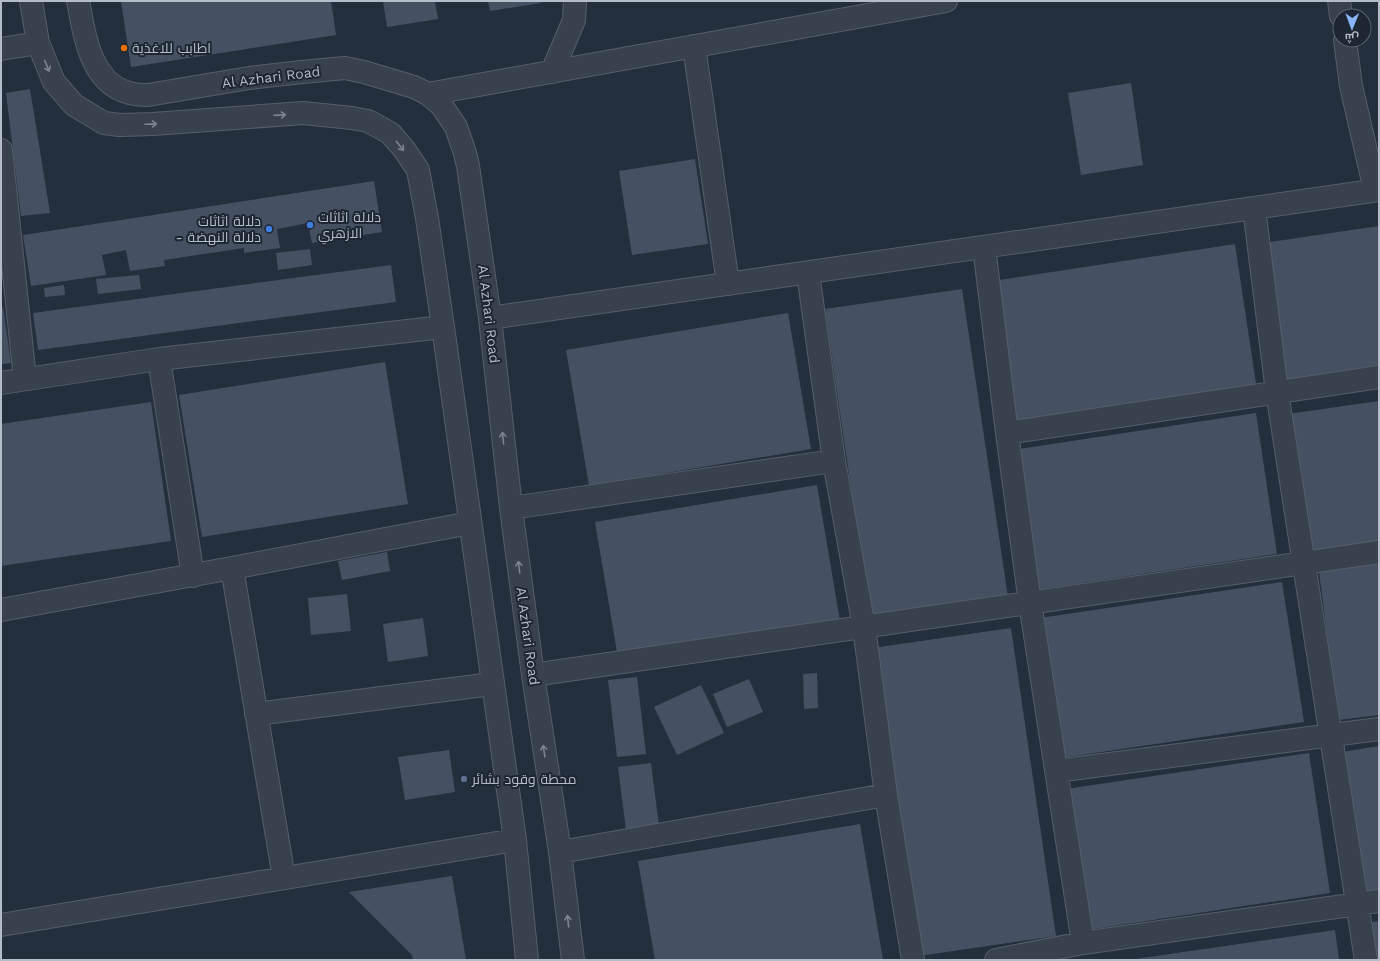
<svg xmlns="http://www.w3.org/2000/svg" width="1380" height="961" font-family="'Work Sans',Cairo,sans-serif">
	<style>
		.building { fill: #455162 }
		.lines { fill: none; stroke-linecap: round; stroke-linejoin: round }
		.minor-casing { stroke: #565f6c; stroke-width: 24 }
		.minor { stroke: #38414e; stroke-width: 22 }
		.oneway { stroke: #7c8592 }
		.food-dot { fill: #e8710a; stroke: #1d2633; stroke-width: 1.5 }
		.shop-dot { fill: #3f7fe0; stroke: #1d2633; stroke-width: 1.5 }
		.service-dot { fill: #5c6f8a; stroke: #1d2633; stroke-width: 1.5 }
		.labels { text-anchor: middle; stroke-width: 4; stroke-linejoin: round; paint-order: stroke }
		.poi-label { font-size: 14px; fill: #b4bcc9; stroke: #1d2633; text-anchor: start }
		.street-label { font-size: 14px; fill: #b4bcc9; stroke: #1d2633 }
	</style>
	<rect width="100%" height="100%" fill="#242f3e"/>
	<path class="building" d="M 121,1 L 331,1 L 336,35 L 131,67 Z
		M 383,1 L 435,1 L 438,19 L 387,27 Z
		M 488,1 L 540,1 L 541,3 L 490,11 Z
		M 1131,83 L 1143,165 L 1081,175 L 1068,93 Z
		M 30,89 L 50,213 L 21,216 L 6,93 Z
		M 695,159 L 708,244 L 632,255 L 619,171 Z
		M 374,181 L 382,232 L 312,243 L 308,223 L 277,229 L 280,248 L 244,253 L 244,248 L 164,260 L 165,266 L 130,271 L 126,250 L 102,255 L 106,275 L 31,286 L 23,235 Z
		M 1379,226 L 1379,369 L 1285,382 L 1264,243 Z
		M 1235,244 L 1256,384 L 1014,421 L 993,281 Z
		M 310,249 L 312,265 L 278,270 L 276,253 Z
		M 391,265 L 396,302 L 38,350 L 33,313 Z
		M 139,275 L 141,289 L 98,294 L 96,279 Z
		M 64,285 L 65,295 L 45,297 L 44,288 Z
		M 962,289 L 1008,597 L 870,618 L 825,309 Z
		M 1,307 L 3,307 L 11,363 L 1,364 Z
		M 788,313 L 811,449 L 589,486 L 566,350 Z
		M 385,362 L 408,504 L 202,537 L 179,395 Z
		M 1379,401 L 1379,543 L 1308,554 L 1288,414 Z
		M 151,402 L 171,541 L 1,566 L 1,424 Z
		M 1256,413 L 1277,554 L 1035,590 L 1013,450 Z
		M 817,485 L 840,621 L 618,658 L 595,522 Z
		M 387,552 L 390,571 L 342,580 L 338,561 Z
		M 1379,564 L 1379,715 L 1338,720 L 1319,571 Z
		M 1282,582 L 1304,722 L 1061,758 L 1040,618 Z
		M 347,594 L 351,631 L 311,635 L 308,598 Z
		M 423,618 L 428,656 L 388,662 L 383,624 Z
		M 1011,628 L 1056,936 L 919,956 L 873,648 Z
		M 817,673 L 818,708 L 804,709 L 803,674 Z
		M 637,677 L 646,754 L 617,757 L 608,680 Z
		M 749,679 L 763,712 L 727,727 L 713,694 Z
		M 701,685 L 724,733 L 677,755 L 654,707 Z
		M 1379,746 L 1379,889 L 1363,891 L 1342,752 Z
		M 449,750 L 455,792 L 405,800 L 398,757 Z
		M 1309,753 L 1330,893 L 1088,930 L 1066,789 Z
		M 651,763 L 659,826 L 626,830 L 618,767 Z
		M 860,824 L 883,960 L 655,960 L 638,861 Z
		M 452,876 L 466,960 L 413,960 L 412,955 L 349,892 Z
		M 1379,921 L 1379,960 L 1371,960 L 1366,923 Z
		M 1335,930 L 1339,960 L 1135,960 L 1135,959 Z"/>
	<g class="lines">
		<defs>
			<path id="minor" d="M 31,1 L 38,43 L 54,82 L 74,105 L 104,123 L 120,125 L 153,124 L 303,113 L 352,118 L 368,121 L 390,133 L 404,149 L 418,170 L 427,218 L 443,327 L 515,840 L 527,960
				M 78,1 C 86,44 93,96 148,95 L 249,78 L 302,72 L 345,68 L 364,72 L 414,87 L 428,94 L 442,106 L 456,127 L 465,153 L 468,166 L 490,318 L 511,508 L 533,675 L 560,852 L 573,960
				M 1339,1 L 1341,16
				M 1345,40 L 1351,86 L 1375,190
				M 694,46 L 728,284
				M 1,49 L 38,43
				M 552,72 L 574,20 L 575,1
				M 428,94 L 946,1
				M 1,150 L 25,379
				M 1254,208 L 1277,392 L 1366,960
				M 984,247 L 1007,433 L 1030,603 L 1083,943
				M 808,273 L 834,461 L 864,627 L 886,795 L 913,960
				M 490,318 L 1379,190
				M 159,359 L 193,576
				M 1,383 L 159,359 L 443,327
				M 1007,433 L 1379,377
				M 511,508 L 834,461
				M 232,568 L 284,878
				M 1,610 L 232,568 L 470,523
				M 533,675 L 1379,552
				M 256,714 L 492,684
				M 1056,771 L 1379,729
				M 560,852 L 886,795
				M 1,925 L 515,840
				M 996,960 L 1083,943 L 1379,901"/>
		</defs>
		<use href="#minor" class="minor-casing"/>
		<use href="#minor" class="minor"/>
	</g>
	<defs><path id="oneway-shaft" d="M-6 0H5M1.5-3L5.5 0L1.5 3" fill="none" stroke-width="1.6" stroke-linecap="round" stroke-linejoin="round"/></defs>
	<g class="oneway">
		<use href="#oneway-shaft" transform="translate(47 66) rotate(68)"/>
		<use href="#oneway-shaft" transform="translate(280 115) rotate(-4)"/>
		<use href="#oneway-shaft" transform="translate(151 124) rotate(-2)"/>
		<use href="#oneway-shaft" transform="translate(400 146) rotate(52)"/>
		<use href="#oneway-shaft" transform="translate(503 438) rotate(-96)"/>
		<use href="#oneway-shaft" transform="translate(519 567) rotate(-97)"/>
		<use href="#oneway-shaft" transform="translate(544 751) rotate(-99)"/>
		<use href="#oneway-shaft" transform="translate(568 921) rotate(-97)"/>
	</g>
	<circle class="food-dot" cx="124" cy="48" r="4"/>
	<g class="shop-dot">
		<circle cx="310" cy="225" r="4"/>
		<circle cx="269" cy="229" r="4"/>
	</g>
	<circle class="service-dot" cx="464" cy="779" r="4"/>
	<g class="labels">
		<g class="poi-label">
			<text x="132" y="53">اطابب للاغذية</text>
			<text x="318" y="222">دلالة اثاثات<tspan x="318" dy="16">الازهري</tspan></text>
			<text x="261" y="226" text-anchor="end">دلالة اثاثات<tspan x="261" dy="16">- دلالة النهضة</tspan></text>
			<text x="472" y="784">محطة وقود بشائر</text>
		</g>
		<g class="street-label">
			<text transform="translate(271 77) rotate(-7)" y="5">Al Azhari Road</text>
			<text transform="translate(489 314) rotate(83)" y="5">Al Azhari Road</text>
			<text transform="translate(528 636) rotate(82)" y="5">Al Azhari Road</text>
		</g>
	</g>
	<rect width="1380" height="961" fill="none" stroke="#b4bcc9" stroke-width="4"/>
	<g transform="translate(1352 28) rotate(181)"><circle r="19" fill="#1d2633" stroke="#59626f"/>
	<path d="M0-3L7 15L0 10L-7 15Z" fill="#8ab4f8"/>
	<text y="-6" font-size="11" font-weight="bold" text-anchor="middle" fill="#b4bcc9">ش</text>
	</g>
</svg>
